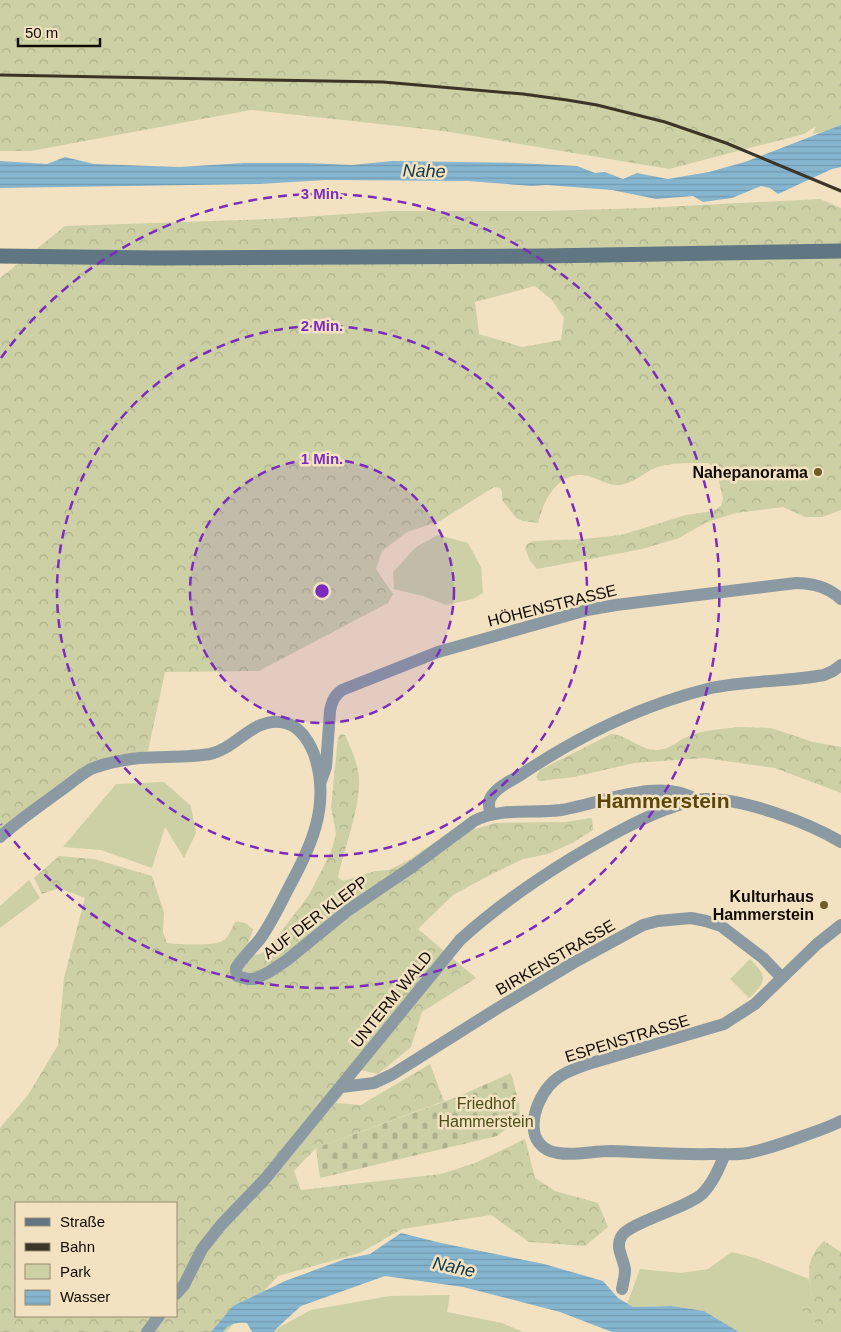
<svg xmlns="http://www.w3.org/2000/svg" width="841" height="1332" font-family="Arial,sans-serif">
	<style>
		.green { fill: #ccd0a4 }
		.forest { fill: url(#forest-crowns); fill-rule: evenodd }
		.cemetery { fill: url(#cemetery-stones) }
		.water { fill: url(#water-rules) }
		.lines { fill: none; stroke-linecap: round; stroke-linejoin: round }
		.street { stroke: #8b9aa2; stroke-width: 12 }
		.secondary { stroke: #607682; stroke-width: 15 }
		.rail { stroke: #3c3427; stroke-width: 3 }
		.ring { fill: none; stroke: #7b2cbf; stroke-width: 2.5; stroke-dasharray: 9 6 }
		.poi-dot { fill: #6e5d2b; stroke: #f3e2c1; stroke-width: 2 }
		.labels { text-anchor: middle; stroke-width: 5; stroke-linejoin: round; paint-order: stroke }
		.poi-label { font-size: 16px; font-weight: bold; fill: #100a02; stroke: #f3e2c1; text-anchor: end }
		.street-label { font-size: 16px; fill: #100a02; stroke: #f3e2c1 }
		.park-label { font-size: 16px; fill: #4b4d18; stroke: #f3e2c1 }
		.water-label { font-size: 18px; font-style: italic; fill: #0f384b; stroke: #f3e2c1 }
		.district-label { font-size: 21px; font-weight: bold; fill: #5b4707; stroke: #f3e2c1 }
		.centre { fill: #7b2cbf; stroke: #f3e2c1; stroke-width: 2.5 }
		.ring-label { font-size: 15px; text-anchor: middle; font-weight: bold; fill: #7b2cbf; stroke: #f3e2c1; stroke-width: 5; stroke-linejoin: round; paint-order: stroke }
	</style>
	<defs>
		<pattern id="forest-crowns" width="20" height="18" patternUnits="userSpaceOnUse" patternTransform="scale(1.25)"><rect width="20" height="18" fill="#ccd0a4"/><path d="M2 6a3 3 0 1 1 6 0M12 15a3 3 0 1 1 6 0" fill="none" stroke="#aeb18c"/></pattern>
		<pattern id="cemetery-stones" width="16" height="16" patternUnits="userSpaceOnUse" patternTransform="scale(1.25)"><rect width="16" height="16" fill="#ccd0a4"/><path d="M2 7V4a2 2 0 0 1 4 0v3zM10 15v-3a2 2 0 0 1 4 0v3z" fill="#aeb18c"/></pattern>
		<pattern id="water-rules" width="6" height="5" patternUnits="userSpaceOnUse" patternTransform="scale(1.25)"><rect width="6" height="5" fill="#86b5cf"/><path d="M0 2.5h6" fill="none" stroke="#739ab0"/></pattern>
	</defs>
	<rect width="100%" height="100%" fill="#f3e2c1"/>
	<path class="green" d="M 841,101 L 841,128 L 813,134 L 821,110 Z
		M 438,535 L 468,543 L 481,567 L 483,593 L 473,599 L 446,605 L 423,596 L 394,589 L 393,572 L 416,547 Z
		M 164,782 L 191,806 L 196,833 L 184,858 L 165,827 L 152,868 L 101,850 L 63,847 L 116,784 Z
		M 29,880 L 40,898 L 0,928 L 0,906 Z
		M 750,959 C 768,977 767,981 749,998 L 730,979 Z
		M 732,1252 L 755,1258 L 809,1279 L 812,1297 L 823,1325 L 841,1310 L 841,1332 L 739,1332 L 704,1311 L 672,1306 L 633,1307 L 627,1304 L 640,1269 L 681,1273 L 708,1269 Z
		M 450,1295 L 447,1312 L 502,1323 L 523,1332 L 275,1332 L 278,1328 L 311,1310 L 390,1296 Z"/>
	<path class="forest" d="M 0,0 L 841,0 L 841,110 L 804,134 L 669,169 L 443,131 L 251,110 L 31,151 L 0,151 Z
		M 820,199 L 841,208 L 841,510 L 822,517 L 805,517 L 783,507 L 736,513 L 707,522 L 679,538 L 642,549 L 537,569 L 530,561 L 525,548 L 527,544 L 533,541 L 584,539 L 621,535 L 686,515 L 713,511 L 721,506 L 723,498 L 716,470 L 708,463 C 691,463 671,462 655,468 C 644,473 633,483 620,485 C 609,486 601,480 591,477 C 561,467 544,498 538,523 L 523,521 L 516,518 L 502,500 L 502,492 L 500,488 L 494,487 L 440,521 L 407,532 L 382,551 L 376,569 L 393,594 L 388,603 L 259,671 L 165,672 L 148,751 L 118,755 L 0,830 L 0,278 L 65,226 L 270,219 L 392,211 L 543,211 L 644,208 ZM 535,286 L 552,300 L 564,318 L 561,340 L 522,347 L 479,334 L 475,302 Z
		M 738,727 L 771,728 L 813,742 L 841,747 L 841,793 L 775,768 L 704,758 L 634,763 L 574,777 L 539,781 L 536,777 L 540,770 L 611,734 C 628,735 641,751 658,750 C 671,749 678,740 689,736 C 704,730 722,729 738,727 Z
		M 341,734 L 345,735 C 350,746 356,759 358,771 C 364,798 344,849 338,877 L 343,881 L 375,871 L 389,870 L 409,860 L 464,822 L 476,829 L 495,823 L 566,822 L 590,818 L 592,819 L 593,830 L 572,843 L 548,854 L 523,859 L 490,875 L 453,895 L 418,929 L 476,978 L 422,1012 L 411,1047 L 378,1074 L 361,1070 L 336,1103 L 361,1105 L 430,1064 L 444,1101 L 316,1148 L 294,1171 L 301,1190 L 441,1174 L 475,1163 L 525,1139 L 535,1178 L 555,1191 L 598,1203 L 608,1227 L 585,1246 L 529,1242 L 491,1215 L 402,1229 L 360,1253 L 278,1276 L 226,1332 L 0,1332 L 0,1128 L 28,1095 L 58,1045 L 64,978 L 85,898 L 59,888 L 42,894 L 34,878 L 59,856 L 94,859 L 152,876 L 164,912 L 163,932 L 167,943 C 179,944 215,947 224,940 C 229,936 232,928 235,922 C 244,921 248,924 253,930 L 243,956 L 260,954 L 268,949 L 309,895 L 331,852 L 336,834 L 331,807 L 338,737 ZM 16,1203 L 176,1203 L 176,1316 L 16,1316 Z
		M 824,1241 L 841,1252 L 841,1310 L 823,1325 L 812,1321 L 803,1315 L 802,1305 L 812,1297 C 808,1274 805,1259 824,1241 Z"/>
	<path class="cemetery" d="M 511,1073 L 519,1103 L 520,1118 L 497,1136 L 320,1178 L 316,1148 L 457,1097 Z"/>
	<path class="water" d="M 841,125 L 841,167 L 832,169 L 778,194 L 770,188 L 761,186 L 732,198 L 703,202 L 693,196 L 656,199 L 612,190 L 547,185 L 532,186 L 468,181 L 326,180 L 259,184 L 0,188 L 0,161 L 47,164 L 65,157 L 94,164 L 180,167 L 244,163 L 308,163 L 352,165 L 392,161 L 518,163 L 577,166 L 595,173 L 605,172 L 623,179 L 637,173 L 668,179 L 709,172 L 745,162 Z
		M 401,1233 L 441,1243 L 544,1264 L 603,1281 L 618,1298 L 633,1307 L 672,1306 L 704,1311 L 739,1332 L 612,1332 L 560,1312 L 463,1287 L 385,1276 L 301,1306 L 277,1328 L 274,1332 L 252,1332 L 247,1323 C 238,1322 228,1323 223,1332 L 211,1332 L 233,1306 L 285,1281 L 345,1259 L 370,1254 Z"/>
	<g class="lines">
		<path class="street" d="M 321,781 L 326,767 L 330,711 C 332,701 334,696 342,690 L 438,652 L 587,610 L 616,605 L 796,583 C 813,583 828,587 841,599
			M 491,814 C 489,809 488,804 490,799 C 494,789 510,781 519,776 C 578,736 642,705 711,688 C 749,680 787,682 824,675 L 833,671 L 841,665
			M 0,837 C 19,820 40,806 60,791 C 70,784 80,775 91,769 C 105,763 123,760 139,758 C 162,756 187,758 210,754 C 235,749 253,718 281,722 C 298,724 308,739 314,754 C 332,806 310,848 286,893 C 278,909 270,925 260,939 C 252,949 243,957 236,968 L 237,976 L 248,979 L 255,979 L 269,972 L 287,960 L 347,911 L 412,867 L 474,821 C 501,807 532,814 561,810 C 598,804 663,776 696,800
			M 841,925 L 817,944 L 755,1004 L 724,1024 L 588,1064 C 574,1069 559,1074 549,1086 C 532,1106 522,1147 558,1153 C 575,1156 593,1151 611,1151 C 645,1152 679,1155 713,1154 C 725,1154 737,1155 748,1153 C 768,1149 787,1142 806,1135 C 817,1131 830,1127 841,1121
			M 341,1087 L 374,1083 L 393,1074 L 498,1008 L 573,963 L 643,925 L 658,921 L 691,918 L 706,921 L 721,926 L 763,958 L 782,978
			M 622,1289 C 623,1283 625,1277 625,1270 C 624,1258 615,1249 621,1237 C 627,1223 685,1209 702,1194 C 713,1183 719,1168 725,1154
			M 176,1294 L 184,1285 L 202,1249 L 221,1225 L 265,1179 L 460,940 C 494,909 531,883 570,859 C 600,841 631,823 664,810 C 677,806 690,800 704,799 C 741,797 809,823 841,842
			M 147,1332 L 159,1316"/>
		<path class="secondary" d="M 0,256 L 157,258 L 544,256 L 841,251"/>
		<path class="rail" d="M 0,75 L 383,82 L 523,94 L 567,100 L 597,105 L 665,122 L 726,143 L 841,191"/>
	</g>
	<circle cx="322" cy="591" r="132" fill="#7b2cbf" fill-opacity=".12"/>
	<g class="ring">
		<circle cx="322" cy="591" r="132"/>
		<circle cx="322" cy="591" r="265"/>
		<path d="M1 358A397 397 0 1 1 1 824"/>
	</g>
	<g class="poi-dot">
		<circle cx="818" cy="472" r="5"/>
		<circle cx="824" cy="905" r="5"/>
	</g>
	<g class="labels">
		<g class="poi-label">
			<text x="808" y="478">Nahepanorama</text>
			<text x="814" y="902">Kulturhaus<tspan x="814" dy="18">Hammerstein</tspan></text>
		</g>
		<g class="street-label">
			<text transform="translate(552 605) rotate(-14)" y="6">HÖHENSTRASSE</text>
			<text transform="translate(315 917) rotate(-37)" y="6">AUF DER KLEPP</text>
			<text transform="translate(555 957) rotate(-30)" y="6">BIRKENSTRASSE</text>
			<text transform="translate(391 999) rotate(-51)" y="6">UNTERM WALD</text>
			<text transform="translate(627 1038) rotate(-17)" y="6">ESPENSTRASSE</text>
		</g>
		<g class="park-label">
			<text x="486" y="1109">Friedhof<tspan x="486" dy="18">Hammerstein</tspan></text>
		</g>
		<g class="water-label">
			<text transform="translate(424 171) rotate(1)" y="6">Nahe</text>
			<text transform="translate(454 1267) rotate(12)" y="6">Nahe</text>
		</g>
		<g class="district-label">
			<text x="663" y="808">Hammerstein</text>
		</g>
	</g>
	<circle cx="322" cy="591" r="8" class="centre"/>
	<g class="ring-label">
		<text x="322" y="199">3 Min.</text>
		<text x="322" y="331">2 Min.</text>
		<text x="322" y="464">1 Min.</text>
	</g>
	<rect x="15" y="1202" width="162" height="115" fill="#f3e2c1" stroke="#988c75"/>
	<rect x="25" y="1218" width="25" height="8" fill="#607682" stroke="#988c75"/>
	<text x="60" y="1227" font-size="15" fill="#100a02">Straße</text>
	<rect x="25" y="1243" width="25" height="8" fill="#3c3427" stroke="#988c75"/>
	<text x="60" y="1252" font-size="15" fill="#100a02">Bahn</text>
	<rect x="25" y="1264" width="25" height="15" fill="#ccd0a4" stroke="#988c75"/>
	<text x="60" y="1277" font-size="15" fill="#100a02">Park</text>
	<rect x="25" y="1290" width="25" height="15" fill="url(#water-rules)" stroke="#988c75"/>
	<text x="60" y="1302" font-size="15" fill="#100a02">Wasser</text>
	<path d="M18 38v8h82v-8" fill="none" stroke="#100a02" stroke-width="2.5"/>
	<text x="25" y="38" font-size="15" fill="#100a02" stroke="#f3e2c1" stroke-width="4" paint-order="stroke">50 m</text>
</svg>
